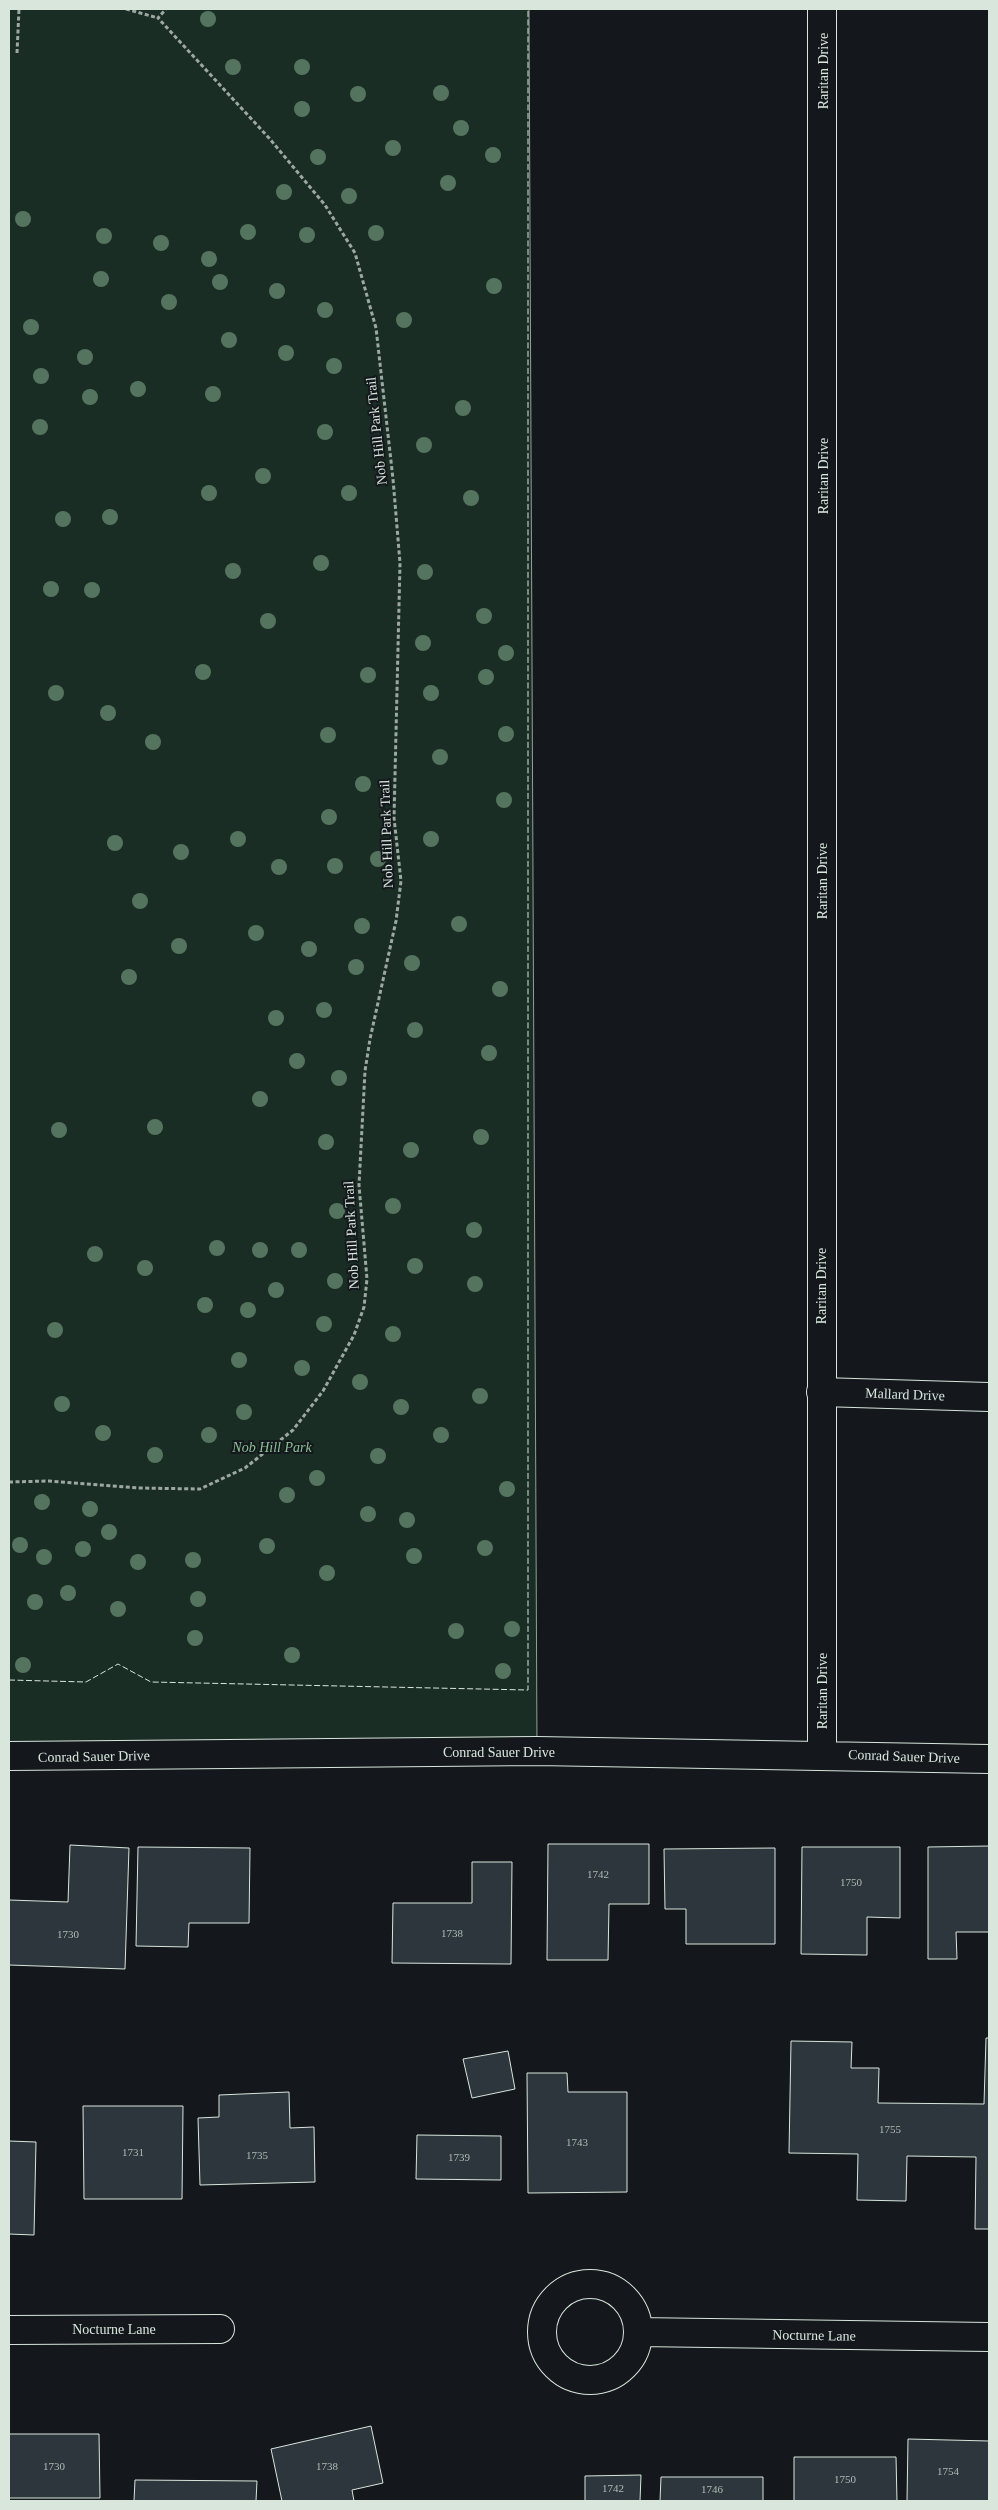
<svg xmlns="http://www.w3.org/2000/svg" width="998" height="2510" font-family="Georgia,serif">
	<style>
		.green { fill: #1a2d24; stroke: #939e99 }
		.building { fill: #2c363c; stroke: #d8e6dc }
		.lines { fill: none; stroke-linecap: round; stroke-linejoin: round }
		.minor-casing { stroke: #d8e6dc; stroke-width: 30 }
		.path { stroke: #9da8a2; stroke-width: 3; stroke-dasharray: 4 2.5; stroke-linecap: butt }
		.minor { stroke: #14181c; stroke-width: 28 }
		.fence { stroke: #d8e6dc; stroke-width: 1; stroke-dasharray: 6 2.5; stroke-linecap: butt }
		.tree { fill: #55745f }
		.labels { text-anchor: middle; stroke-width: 4; stroke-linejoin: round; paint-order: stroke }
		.number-label { font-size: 11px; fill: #adbab4 }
		.street-label { font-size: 14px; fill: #d8e6dc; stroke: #14181c }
		.park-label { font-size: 14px; font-style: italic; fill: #8ac095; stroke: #14181c }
	</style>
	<rect width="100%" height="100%" fill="#14181c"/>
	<path class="green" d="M 9,9 L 529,9 L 537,1751 L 9,1756 Z"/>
	<path class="building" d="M 548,1844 L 649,1844 L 649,1904 L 609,1904 L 608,1960 L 547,1960 Z
		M 70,1845 L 129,1848 L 125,1969 L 9,1965 L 9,1900 L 68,1902 Z
		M 989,1846 L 989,1932 L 956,1932 L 957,1959 L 928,1959 L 928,1847 Z
		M 138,1847 L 250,1848 L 249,1923 L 189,1923 L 188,1947 L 136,1946 Z
		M 802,1847 L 900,1847 L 900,1918 L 867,1917 L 867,1955 L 801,1954 Z
		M 775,1848 L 775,1944 L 686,1944 L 686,1909 L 665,1909 L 664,1849 Z
		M 472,1862 L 512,1862 L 511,1964 L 392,1963 L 393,1903 L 472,1903 Z
		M 986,2038 L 989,2038 L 989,2229 L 975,2229 L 976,2157 L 907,2156 L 906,2201 L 857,2200 L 858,2154 L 789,2153 L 791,2041 L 852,2042 L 851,2068 L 879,2068 L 878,2103 L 984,2104 Z
		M 508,2051 L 515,2089 L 472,2098 L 463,2059 Z
		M 527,2073 L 567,2073 L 568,2092 L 627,2092 L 627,2192 L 528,2193 Z
		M 289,2092 L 290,2128 L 314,2127 L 315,2182 L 200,2185 L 198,2118 L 219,2117 L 219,2095 Z
		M 83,2106 L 183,2106 L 182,2199 L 84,2199 Z
		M 417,2135 L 501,2136 L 501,2180 L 416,2179 Z
		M 9,2141 L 36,2142 L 34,2235 L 9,2234 Z
		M 371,2426 L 383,2483 L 352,2490 L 354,2501 L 282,2501 L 271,2449 Z
		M 9,2434 L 99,2434 L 100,2498 L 9,2498 Z
		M 908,2439 L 989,2441 L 989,2501 L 907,2501 Z
		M 794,2457 L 896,2457 L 897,2501 L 794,2501 Z
		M 641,2475 L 640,2501 L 585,2501 L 585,2476 Z
		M 661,2477 L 763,2477 L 763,2501 L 660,2501 Z
		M 135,2480 L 257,2481 L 256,2501 L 134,2501 Z"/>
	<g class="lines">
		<defs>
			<path id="minor" d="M 821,1392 L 989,1397
				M 822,1754 L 822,9
				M 9,1756 L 537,1751 L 989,1759
				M542 2332a48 48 0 1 1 96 0a48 48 0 1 1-96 0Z
				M 9,2330 L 220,2329
				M 638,2332 L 989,2337"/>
		</defs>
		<use href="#minor" class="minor-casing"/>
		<path class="path" d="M 126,9 L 158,18
			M 17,53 L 19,9
			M 9,1482 L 49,1481 L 138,1488 L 200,1489 L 245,1468 L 293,1430 L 323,1391 L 354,1335 L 364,1307 L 367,1279 L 359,1185 L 365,1071 L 370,1039 L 396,921 L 401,881 L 394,818 L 400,563 L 393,479 L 376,328 L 355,253 L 325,205 L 269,138 L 158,18 L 166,9"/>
		<use href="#minor" class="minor"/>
		<path class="fence" d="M 9,1680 L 86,1682 L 118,1664 L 151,1682 L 528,1690 L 528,9"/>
	</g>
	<g class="tree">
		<circle cx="208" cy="19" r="8"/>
		<circle cx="233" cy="67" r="8"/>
		<circle cx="302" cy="67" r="8"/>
		<circle cx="441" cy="93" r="8"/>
		<circle cx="358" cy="94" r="8"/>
		<circle cx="302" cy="109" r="8"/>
		<circle cx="461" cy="128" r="8"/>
		<circle cx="393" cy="148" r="8"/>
		<circle cx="493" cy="155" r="8"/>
		<circle cx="318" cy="157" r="8"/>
		<circle cx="448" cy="183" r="8"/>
		<circle cx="284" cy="192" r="8"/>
		<circle cx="349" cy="196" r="8"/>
		<circle cx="23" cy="219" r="8"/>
		<circle cx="248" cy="232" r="8"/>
		<circle cx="376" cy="233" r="8"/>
		<circle cx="307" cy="235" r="8"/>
		<circle cx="104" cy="236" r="8"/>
		<circle cx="161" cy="243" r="8"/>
		<circle cx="209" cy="259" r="8"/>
		<circle cx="101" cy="279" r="8"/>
		<circle cx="220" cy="282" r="8"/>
		<circle cx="494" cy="286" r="8"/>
		<circle cx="277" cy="291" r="8"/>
		<circle cx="169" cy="302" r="8"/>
		<circle cx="325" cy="310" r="8"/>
		<circle cx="404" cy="320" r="8"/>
		<circle cx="31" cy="327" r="8"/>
		<circle cx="229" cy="340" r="8"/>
		<circle cx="286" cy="353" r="8"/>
		<circle cx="85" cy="357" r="8"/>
		<circle cx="334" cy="366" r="8"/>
		<circle cx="41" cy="376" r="8"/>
		<circle cx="138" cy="389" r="8"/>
		<circle cx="213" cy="394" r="8"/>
		<circle cx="90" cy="397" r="8"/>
		<circle cx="463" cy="408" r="8"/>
		<circle cx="40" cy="427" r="8"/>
		<circle cx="325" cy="432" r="8"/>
		<circle cx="424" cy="445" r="8"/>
		<circle cx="263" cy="476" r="8"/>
		<circle cx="209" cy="493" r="8"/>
		<circle cx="349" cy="493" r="8"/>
		<circle cx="471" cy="498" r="8"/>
		<circle cx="110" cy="517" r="8"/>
		<circle cx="63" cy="519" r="8"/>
		<circle cx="321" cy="563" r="8"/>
		<circle cx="233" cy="571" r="8"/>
		<circle cx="425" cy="572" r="8"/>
		<circle cx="51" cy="589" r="8"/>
		<circle cx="92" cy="590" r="8"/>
		<circle cx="484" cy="616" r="8"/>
		<circle cx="268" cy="621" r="8"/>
		<circle cx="423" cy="643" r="8"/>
		<circle cx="506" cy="653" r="8"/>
		<circle cx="203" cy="672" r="8"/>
		<circle cx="368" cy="675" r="8"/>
		<circle cx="486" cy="677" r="8"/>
		<circle cx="56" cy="693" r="8"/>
		<circle cx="431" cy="693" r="8"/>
		<circle cx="108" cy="713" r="8"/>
		<circle cx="506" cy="734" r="8"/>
		<circle cx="328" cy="735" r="8"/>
		<circle cx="153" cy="742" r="8"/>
		<circle cx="440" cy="757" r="8"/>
		<circle cx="363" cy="784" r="8"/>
		<circle cx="504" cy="800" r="8"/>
		<circle cx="329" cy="817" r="8"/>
		<circle cx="238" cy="839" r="8"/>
		<circle cx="431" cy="839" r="8"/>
		<circle cx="115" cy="843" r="8"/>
		<circle cx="181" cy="852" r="8"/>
		<circle cx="378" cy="859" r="8"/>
		<circle cx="335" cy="866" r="8"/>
		<circle cx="279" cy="867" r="8"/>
		<circle cx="140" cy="901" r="8"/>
		<circle cx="459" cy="924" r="8"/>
		<circle cx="362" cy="926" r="8"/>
		<circle cx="256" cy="933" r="8"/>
		<circle cx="179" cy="946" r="8"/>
		<circle cx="309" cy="949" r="8"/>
		<circle cx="412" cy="963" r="8"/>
		<circle cx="356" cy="967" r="8"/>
		<circle cx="129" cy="977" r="8"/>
		<circle cx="500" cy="989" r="8"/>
		<circle cx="324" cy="1010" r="8"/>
		<circle cx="276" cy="1018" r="8"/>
		<circle cx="415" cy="1030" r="8"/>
		<circle cx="489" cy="1053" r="8"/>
		<circle cx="297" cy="1061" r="8"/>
		<circle cx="339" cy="1078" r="8"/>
		<circle cx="260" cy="1099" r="8"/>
		<circle cx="155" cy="1127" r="8"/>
		<circle cx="59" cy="1130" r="8"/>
		<circle cx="481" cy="1137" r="8"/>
		<circle cx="326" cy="1142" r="8"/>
		<circle cx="411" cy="1150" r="8"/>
		<circle cx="393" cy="1206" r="8"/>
		<circle cx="337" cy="1211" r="8"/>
		<circle cx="474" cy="1230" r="8"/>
		<circle cx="217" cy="1248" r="8"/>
		<circle cx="260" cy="1250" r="8"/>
		<circle cx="299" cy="1250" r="8"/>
		<circle cx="95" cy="1254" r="8"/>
		<circle cx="415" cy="1266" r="8"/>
		<circle cx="145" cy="1268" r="8"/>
		<circle cx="335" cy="1281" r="8"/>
		<circle cx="475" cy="1284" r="8"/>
		<circle cx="276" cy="1290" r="8"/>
		<circle cx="205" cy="1305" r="8"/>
		<circle cx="248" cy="1310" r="8"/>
		<circle cx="324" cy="1324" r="8"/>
		<circle cx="55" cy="1330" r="8"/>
		<circle cx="393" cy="1334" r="8"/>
		<circle cx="239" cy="1360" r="8"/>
		<circle cx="302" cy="1368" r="8"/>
		<circle cx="360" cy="1382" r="8"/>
		<circle cx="480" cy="1396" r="8"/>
		<circle cx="62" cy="1404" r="8"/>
		<circle cx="401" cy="1407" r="8"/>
		<circle cx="244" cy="1412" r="8"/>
		<circle cx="103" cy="1433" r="8"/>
		<circle cx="209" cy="1435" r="8"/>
		<circle cx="441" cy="1435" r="8"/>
		<circle cx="155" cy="1455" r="8"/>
		<circle cx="378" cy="1456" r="8"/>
		<circle cx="317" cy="1478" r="8"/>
		<circle cx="507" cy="1489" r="8"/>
		<circle cx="287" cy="1495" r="8"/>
		<circle cx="42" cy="1502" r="8"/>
		<circle cx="90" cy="1509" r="8"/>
		<circle cx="368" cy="1514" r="8"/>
		<circle cx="407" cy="1520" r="8"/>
		<circle cx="109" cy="1532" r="8"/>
		<circle cx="20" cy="1545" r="8"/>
		<circle cx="267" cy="1546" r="8"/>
		<circle cx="485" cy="1548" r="8"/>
		<circle cx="83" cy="1549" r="8"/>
		<circle cx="414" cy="1556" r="8"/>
		<circle cx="44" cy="1557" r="8"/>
		<circle cx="193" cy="1560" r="8"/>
		<circle cx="138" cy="1562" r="8"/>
		<circle cx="327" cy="1573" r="8"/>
		<circle cx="68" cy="1593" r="8"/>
		<circle cx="198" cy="1599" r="8"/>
		<circle cx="35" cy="1602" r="8"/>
		<circle cx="118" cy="1609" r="8"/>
		<circle cx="512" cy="1629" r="8"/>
		<circle cx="456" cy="1631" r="8"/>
		<circle cx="195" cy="1638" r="8"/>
		<circle cx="292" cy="1655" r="8"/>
		<circle cx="23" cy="1665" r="8"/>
		<circle cx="503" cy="1671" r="8"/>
	</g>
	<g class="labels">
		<g class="number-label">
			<text x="598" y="1878">1742</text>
			<text x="851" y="1886">1750</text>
			<text x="452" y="1937">1738</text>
			<text x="68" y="1938">1730</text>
			<text x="890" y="2133">1755</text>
			<text x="577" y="2146">1743</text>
			<text x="133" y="2156">1731</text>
			<text x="257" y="2159">1735</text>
			<text x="459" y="2161">1739</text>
			<text x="54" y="2470">1730</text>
			<text x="327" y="2470">1738</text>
			<text x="948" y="2475">1754</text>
			<text x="845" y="2483">1750</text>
			<text x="613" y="2492">1742</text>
			<text x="712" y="2493">1746</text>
		</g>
		<g class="street-label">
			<text transform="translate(823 71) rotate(-90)" y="5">Raritan Drive</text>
			<text transform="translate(376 431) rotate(-96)" y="5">Nob Hill Park Trail</text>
			<text transform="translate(823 476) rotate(-90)" y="5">Raritan Drive</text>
			<text transform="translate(386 834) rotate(-92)" y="5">Nob Hill Park Trail</text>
			<text transform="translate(822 881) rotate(-90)" y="5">Raritan Drive</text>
			<text transform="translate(351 1235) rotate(-93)" y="5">Nob Hill Park Trail</text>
			<text transform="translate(821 1286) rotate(-90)" y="5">Raritan Drive</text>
			<text transform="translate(905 1394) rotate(2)" y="5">Mallard Drive</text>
			<text transform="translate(822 1691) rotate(-90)" y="5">Raritan Drive</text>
			<text x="499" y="1757">Conrad Sauer Drive</text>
			<text transform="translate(94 1756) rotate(-1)" y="5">Conrad Sauer Drive</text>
			<text transform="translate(904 1756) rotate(2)" y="5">Conrad Sauer Drive</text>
			<text x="114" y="2334">Nocturne Lane</text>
			<text transform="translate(814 2335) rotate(1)" y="5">Nocturne Lane</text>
		</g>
		<g class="park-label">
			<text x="272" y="1452">Nob Hill Park</text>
		</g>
	</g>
	<rect width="998" height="2510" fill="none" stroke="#d8e6dc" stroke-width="20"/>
</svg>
